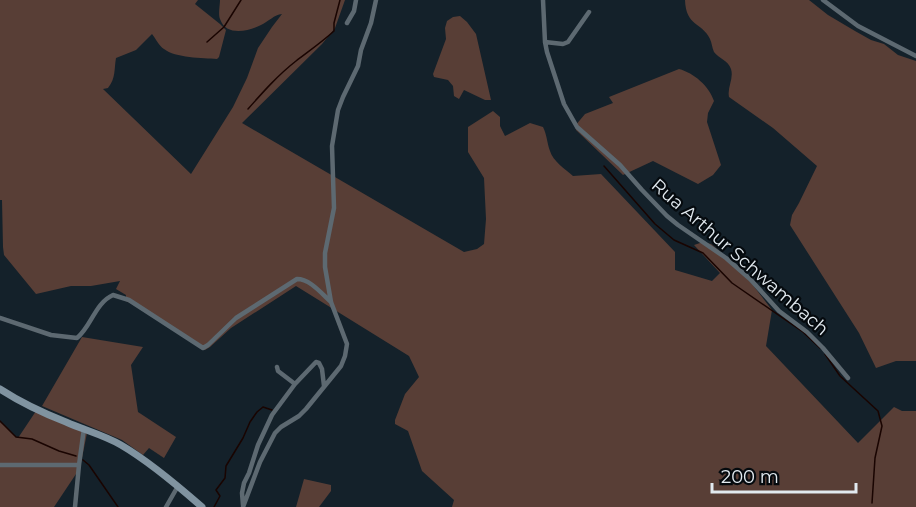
<svg xmlns="http://www.w3.org/2000/svg" width="916" height="507" font-family="Montserrat,sans-serif">
	<style>
		.green { fill: #583e36 }
		.lines { fill: none; stroke-linecap: round; stroke-linejoin: round }
		.stream { stroke: #190401; stroke-width: 1.5 }
		.street { stroke: #5d6971; stroke-width: 4.5 }
		.secondary { stroke: #8093a0; stroke-width: 7 }
		.labels { text-anchor: middle; stroke-width: 4.5; stroke-linejoin: round; paint-order: stroke }
		.street-label { font-size: 18px; fill: #e2eaf0; stroke: #050a0e }
	</style>
	<rect width="100%" height="100%" fill="#14212a"/>
	<path class="green" d="M 0,0 L 198,0 L 195,4 L 220,24 L 226,30 L 219,57 L 217,59 C 203,58 175,58 164,49 C 159,46 156,39 152,34 L 136,50 L 116,58 C 114,69 116,78 108,88 L 103,89 L 191,174 L 233,107 L 247,78 L 258,48 L 272,27 L 282,14 C 274,15 269,21 261,25 C 249,31 226,37 220,19 C 218,14 220,5 220,0 L 345,0 L 335,28 L 322,44 L 242,123 L 464,252 L 477,249 L 484,244 L 486,219 L 484,178 L 468,152 L 468,127 L 493,111 L 500,117 L 500,126 L 505,136 L 530,123 L 543,127 C 547,135 547,143 550,151 C 553,161 565,169 573,176 L 601,174 L 675,252 L 675,270 L 712,281 L 720,273 L 694,245 L 703,242 L 711,244 L 728,258 L 752,284 L 772,310 L 766,346 L 858,443 L 894,407 L 902,411 L 916,411 L 916,507 L 452,507 L 454,500 L 422,471 L 408,431 L 395,424 L 395,420 L 405,394 L 419,377 L 409,356 L 296,286 L 231,328 L 210,347 L 205,350 L 130,303 L 126,301 L 126,295 L 116,289 L 120,281 L 91,286 L 71,286 L 36,294 L 4,255 L 3,247 L 2,200 L 0,200 Z
		M 685,0 L 809,0 L 828,15 L 855,31 L 871,40 L 884,44 L 898,55 L 916,61 L 916,361 L 896,361 L 876,368 L 859,333 L 790,225 L 792,215 L 799,203 L 817,166 L 773,128 L 729,97 C 727,87 734,79 731,69 C 728,60 719,59 714,52 C 712,48 712,43 710,39 C 702,22 686,27 685,0 Z
		M 460,16 L 467,22 L 476,34 L 491,100 L 485,100 L 464,90 L 459,99 L 454,96 L 453,86 L 448,80 L 434,77 L 433,74 L 446,39 L 445,28 L 447,21 L 453,17 Z
		M 679,69 C 694,73 709,86 714,101 L 708,113 L 707,122 L 721,165 L 713,175 L 698,184 L 653,161 L 623,175 L 576,130 L 575,126 L 585,114 L 613,103 L 609,97 Z
		M 82,337 L 143,347 L 131,365 L 138,412 L 176,437 L 164,458 L 149,448 L 143,455 L 122,440 L 42,406 Z
		M 36,411 L 87,433 L 80,468 L 54,507 L 0,507 L 0,422 C 7,427 11,434 18,438 Z
		M 304,479 L 331,485 L 331,491 L 319,507 L 296,507 Z"/>
	<g class="lines">
		<path class="stream" d="M 207,42 L 224,27 L 241,0
			M 248,109 C 263,92 278,75 296,61 C 309,51 322,42 334,31 L 334,23 L 340,0
			M 604,166 L 655,224 L 674,240 L 703,253 L 732,283 L 803,332 L 820,348
			M 825,354 L 840,376 L 878,411 L 882,426 L 875,458 L 872,503
			M 0,421 L 16,437 L 32,439 L 59,451 L 76,456
			M 83,460 L 89,465 L 118,507
			M 214,507 L 220,496 L 216,490 L 225,478 L 226,466 L 243,438 L 250,422 L 257,412 L 263,407 L 272,410"/>
		<path class="street" d="M 543,0 L 545,42 L 547,52 L 564,104 L 577,127 L 620,165 L 642,190 L 667,216 L 678,225 L 726,258 L 750,279 L 779,311 L 807,332 L 823,348 L 848,378
			M 823,0 L 858,26 L 916,56
			M 347,23 L 354,11 L 356,0
			M 545,42 L 563,44 L 568,42 L 589,12
			M 0,318 L 51,335 L 77,338 C 91,327 95,303 113,295 L 129,300 L 203,348 L 208,345 L 236,318 L 297,279 C 310,279 321,293 331,302
			M 277,367 L 278,371 L 295,384
			M 0,465 L 79,465
			M 243,505 L 242,493 L 244,483 L 249,473 L 258,445 L 272,415 L 295,384 L 316,362 L 319,363 L 322,369 L 324,386
			M 75,507 L 79,465 L 84,428
			M 166,507 L 178,486
			M 243,507 L 260,462 L 275,433 L 281,427 L 299,416 L 306,409 L 341,366 L 345,356 L 347,344 L 331,302 L 325,267 L 325,253 L 334,208 L 332,146 L 338,110 L 343,97 L 358,66 L 361,50 L 371,23 L 376,0"/>
		<path class="secondary" d="M 0,389 C 20,402 43,413 66,422 C 84,430 104,435 121,445 C 150,462 177,485 202,507"/>
	</g>
	<g class="labels">
		<g class="street-label">
			<text transform="translate(740 257) rotate(41)" y="6">Rua Arthur Schwambach</text>
		</g>
	</g>
	<path d="M712 483v9h144v-9" fill="none" stroke="#e2eaf0" stroke-width="3"/>
	<text x="721" y="483" font-size="18" fill="#e2eaf0" stroke="#050a0e" stroke-width="4.5" paint-order="stroke">200 m</text>
</svg>
